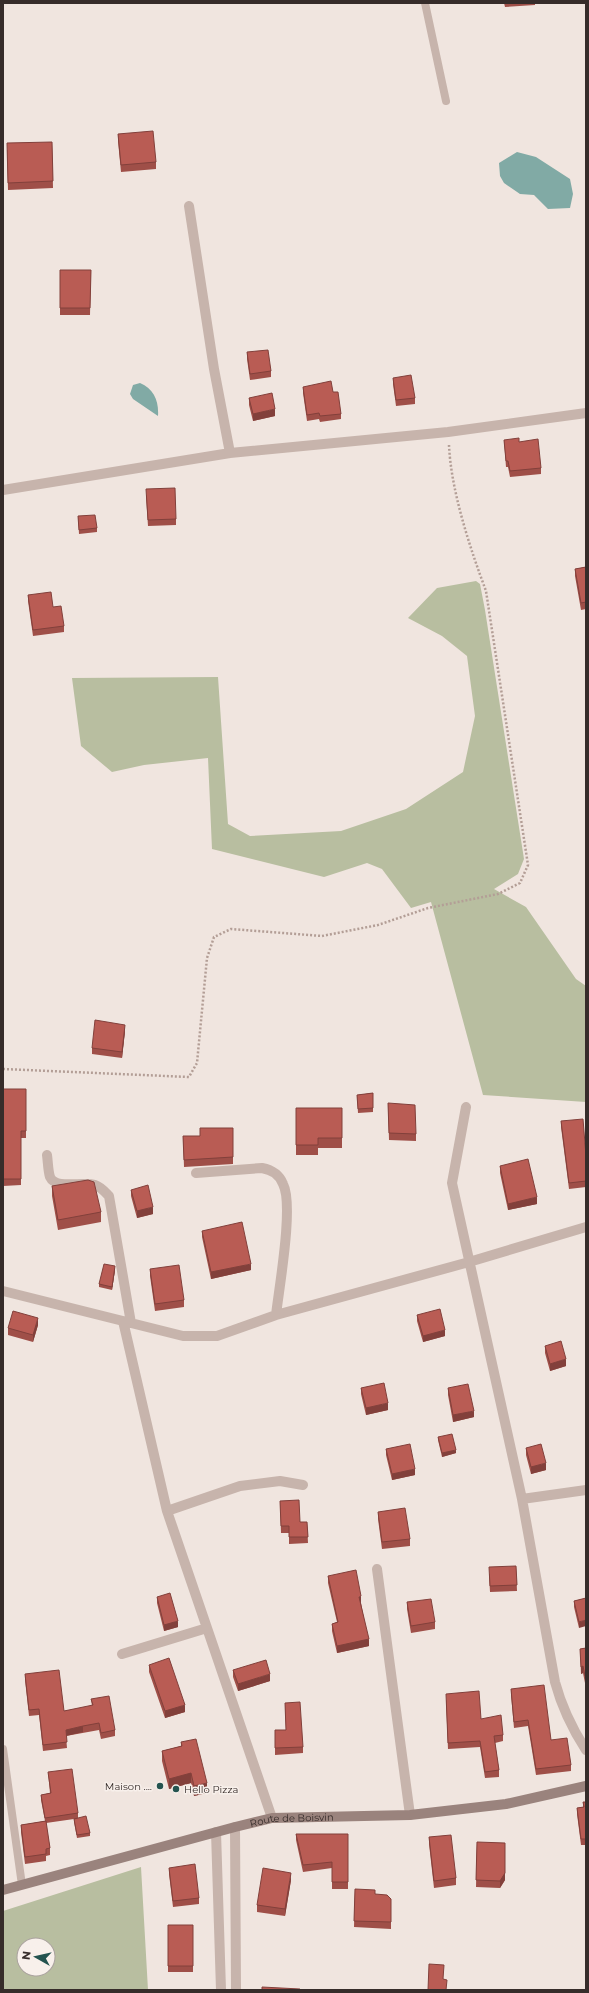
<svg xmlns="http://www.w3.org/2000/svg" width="589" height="1993" font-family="Montserrat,sans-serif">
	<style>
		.green { fill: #b8bea0; fill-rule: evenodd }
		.water { fill: #81aaa5 }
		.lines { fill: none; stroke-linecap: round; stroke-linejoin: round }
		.path { stroke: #b39e96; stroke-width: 2.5; stroke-dasharray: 2 2; stroke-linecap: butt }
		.lane { stroke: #c7b4ac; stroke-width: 8 }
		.street { stroke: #c7b4ac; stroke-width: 10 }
		.secondary { stroke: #9a837d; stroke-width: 10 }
		.wall { fill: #9f4f48 }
		.shaded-wall { fill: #82403b }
		.building { fill: #b95c54; stroke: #82403b }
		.poi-dot { fill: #24534f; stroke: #f8f0eb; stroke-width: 1.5 }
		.labels { text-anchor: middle; stroke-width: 3; stroke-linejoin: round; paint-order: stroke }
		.poi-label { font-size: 10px; fill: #362c2a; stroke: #f8f0eb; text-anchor: end }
		.street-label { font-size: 10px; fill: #362c2a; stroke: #f8f0eb }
	</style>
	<rect width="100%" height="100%" fill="#f0e5df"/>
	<path class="green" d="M 476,581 L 480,584 L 485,610 L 524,859 L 518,874 L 494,889 L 526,907 L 576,979 L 586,986 L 586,1102 L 483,1095 L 431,902 L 411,908 L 382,869 L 367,863 L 324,877 L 212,849 L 208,758 L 144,765 L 112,772 L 81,746 L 72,678 L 218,677 L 228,824 L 250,836 L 341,831 L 406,809 L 463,772 L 475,716 L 467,656 L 442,636 L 408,618 L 437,588 Z
		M 141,1867 L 148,1990 L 3,1990 L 3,1911 ZM 24,1945 L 48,1945 L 48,1969 L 24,1969 Z"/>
	<path class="water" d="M 517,152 L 536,157 L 570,179 L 573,194 L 570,208 L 548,209 L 534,195 L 520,194 L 504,183 L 500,176 L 499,163 Z
		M 140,383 C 154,389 159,401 158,416 L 133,399 L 130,394 L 133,385 Z"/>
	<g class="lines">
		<path class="path" d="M 3,1069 L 189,1077 L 197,1063 L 207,958 L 214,937 L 231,929 L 322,936 L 378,925 L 428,908 L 498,894 L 520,883 L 528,865 L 486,591 C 470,548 451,491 449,445"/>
		<path class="lane" d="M 425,3 L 446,101
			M 3,1749 L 22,1885"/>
		<path class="street" d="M 189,206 L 214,369 L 230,453
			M 3,490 L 230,453 L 448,432 L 586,413
			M 466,1107 L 452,1183 L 522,1499 L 555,1682 C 562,1708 571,1727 586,1750
			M 47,1155 C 48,1162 48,1171 50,1177 C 56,1190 83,1181 95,1185 C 101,1187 105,1192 109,1196 L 131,1323
			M 196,1173 L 262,1168 C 272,1170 279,1174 283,1184 C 294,1205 279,1288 276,1315
			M 3,1291 L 183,1336 L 217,1336 L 276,1315 L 469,1262 L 586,1227
			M 123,1321 L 167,1511 L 272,1818
			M 522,1499 L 586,1490
			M 167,1511 L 240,1486 L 280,1481 L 303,1485
			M 377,1569 L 410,1815
			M 122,1654 L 207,1628
			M 235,1827 L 236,1990
			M 216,1832 L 221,1990"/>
		<path class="secondary" id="s1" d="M 3,1890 L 235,1827 L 272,1818 L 410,1815 L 506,1804 L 586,1786"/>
	</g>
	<path class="wall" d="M 504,3 L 535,3 L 535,5 L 505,7 Z
		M 118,134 L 156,162 L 156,169 L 121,172 L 118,141 Z
		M 52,142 L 53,188 L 8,190 L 7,150 Z
		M 60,270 L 91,270 L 90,315 L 60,315 Z
		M 247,352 L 271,371 L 271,377 L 250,380 L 247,359 Z
		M 393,378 L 415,398 L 415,404 L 396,406 L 393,384 Z
		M 303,387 L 333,392 L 341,414 L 341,419 L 320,422 L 319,419 L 307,421 L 303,393 Z
		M 249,398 L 275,416 L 253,421 L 249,405 Z
		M 504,440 L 541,468 L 541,474 L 510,477 L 508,467 L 506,467 Z
		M 146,495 L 176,519 L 176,525 L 148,526 Z
		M 78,516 L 97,528 L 97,532 L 79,534 Z
		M 586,567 L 586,609 L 581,610 L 575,576 L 575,569 Z
		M 28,595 L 53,607 L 64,626 L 64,632 L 33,636 L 28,601 Z
		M 125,1031 L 122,1058 L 92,1054 L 92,1048 Z
		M 3,1089 L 26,1089 L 26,1138 L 21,1138 L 21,1185 L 3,1186 Z
		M 373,1093 L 373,1112 L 358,1113 L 357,1095 Z
		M 388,1103 L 416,1134 L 416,1141 L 389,1140 Z
		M 296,1108 L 342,1108 L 342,1148 L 318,1148 L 318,1155 L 296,1155 Z
		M 561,1121 L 586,1156 L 586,1187 L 569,1189 L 561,1127 Z
		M 233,1128 L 233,1164 L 184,1167 L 183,1136 L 200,1136 Z
		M 500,1166 L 537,1204 L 508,1210 L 500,1173 Z
		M 52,1186 L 101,1212 L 101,1222 L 58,1230 L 52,1196 Z
		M 131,1190 L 153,1214 L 137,1218 L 131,1196 Z
		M 202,1231 L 251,1270 L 211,1279 L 202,1237 Z
		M 150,1269 L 184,1300 L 184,1307 L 155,1311 L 150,1276 Z
		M 115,1270 L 112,1290 L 99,1287 L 99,1284 Z
		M 417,1315 L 445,1336 L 423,1342 L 417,1321 Z
		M 38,1325 L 33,1342 L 8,1335 L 8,1328 Z
		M 545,1346 L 566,1366 L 550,1371 L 545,1353 Z
		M 361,1388 L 388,1410 L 366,1415 L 361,1394 Z
		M 448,1388 L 474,1417 L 453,1422 L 448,1395 Z
		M 438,1437 L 456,1453 L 442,1457 L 438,1440 Z
		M 526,1448 L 546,1470 L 531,1474 L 526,1455 Z
		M 386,1449 L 415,1475 L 392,1480 L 386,1455 Z
		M 280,1501 L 300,1522 L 307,1522 L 308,1543 L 289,1544 L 289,1533 L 281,1533 Z
		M 378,1512 L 410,1539 L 410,1546 L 382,1549 L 378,1519 Z
		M 516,1566 L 517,1591 L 490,1592 L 489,1574 Z
		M 328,1576 L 361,1603 L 369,1646 L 337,1653 L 332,1631 L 332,1624 L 337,1622 L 328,1583 Z
		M 157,1597 L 178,1627 L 164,1631 L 157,1603 Z
		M 586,1598 L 579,1628 L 574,1607 L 574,1601 Z
		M 407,1602 L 435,1622 L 435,1629 L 411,1633 L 407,1609 Z
		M 586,1648 L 586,1683 L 585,1683 L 583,1673 L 581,1674 L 580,1649 Z
		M 149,1665 L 185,1712 L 165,1718 L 149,1672 Z
		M 233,1670 L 270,1681 L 238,1691 L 233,1677 Z
		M 25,1674 L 64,1711 L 92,1706 L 91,1699 L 115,1730 L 115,1736 L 101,1739 L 99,1730 L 66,1736 L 67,1748 L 43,1751 L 39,1715 L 29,1716 L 25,1680 Z
		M 511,1689 L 571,1765 L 571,1771 L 536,1775 L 528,1726 L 514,1728 L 511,1695 Z
		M 446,1700 L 481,1719 L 503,1735 L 503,1741 L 495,1743 L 499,1770 L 499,1777 L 485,1778 L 480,1747 L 448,1749 Z
		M 285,1703 L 303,1747 L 303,1753 L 275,1755 L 275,1730 L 286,1730 Z
		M 181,1742 L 207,1793 L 194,1796 L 191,1783 L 169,1789 L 162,1761 L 162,1751 L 181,1746 Z
		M 48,1772 L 78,1813 L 78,1818 L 90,1833 L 90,1836 L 77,1838 L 74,1822 L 74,1819 L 46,1823 L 50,1848 L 50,1855 L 46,1856 L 46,1861 L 25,1864 L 21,1832 L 21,1825 L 45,1821 L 41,1800 L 41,1795 L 50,1793 Z
		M 583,1802 L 586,1802 L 586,1845 L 581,1845 L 577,1814 L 577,1808 L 583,1807 Z
		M 296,1834 L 348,1834 L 348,1889 L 332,1889 L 332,1868 L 303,1872 L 296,1840 Z
		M 429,1837 L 456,1878 L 456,1885 L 434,1888 L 429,1844 Z
		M 477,1842 L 505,1880 L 500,1888 L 476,1887 Z
		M 169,1868 L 199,1898 L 199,1904 L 173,1907 L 169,1874 Z
		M 291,1880 L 285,1916 L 257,1912 L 257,1905 Z
		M 355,1889 L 391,1899 L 391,1929 L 354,1927 Z
		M 168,1925 L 193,1925 L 193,1972 L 168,1972 Z"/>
	<path class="shaded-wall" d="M 275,409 L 275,416 L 253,421 L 253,414 Z
		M 125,1025 L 125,1031 L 122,1058 L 122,1052 Z
		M 537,1197 L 537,1204 L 508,1210 L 508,1204 Z
		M 153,1207 L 153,1214 L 137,1218 L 137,1211 Z
		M 251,1264 L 251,1270 L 211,1279 L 211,1272 Z
		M 115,1266 L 115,1270 L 112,1290 L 112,1287 Z
		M 38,1318 L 38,1325 L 33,1342 L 33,1335 Z
		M 445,1330 L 445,1336 L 423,1342 L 423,1336 Z
		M 566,1359 L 566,1366 L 550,1371 L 550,1364 Z
		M 388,1403 L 388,1410 L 366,1415 L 366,1408 Z
		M 474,1411 L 474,1417 L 453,1422 L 453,1415 Z
		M 456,1450 L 456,1453 L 442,1457 L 442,1453 Z
		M 546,1463 L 546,1470 L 531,1474 L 531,1467 Z
		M 415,1469 L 415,1475 L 392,1480 L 392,1474 Z
		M 361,1596 L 361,1603 L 359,1604 L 359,1597 Z
		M 586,1620 L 586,1626 L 579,1628 L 579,1622 Z
		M 178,1621 L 178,1627 L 164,1631 L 164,1625 Z
		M 369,1639 L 369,1646 L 337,1653 L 337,1646 Z
		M 583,1666 L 583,1673 L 581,1674 L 581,1667 Z
		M 270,1674 L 270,1681 L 238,1691 L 238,1684 Z
		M 185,1705 L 185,1712 L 165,1718 L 165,1711 Z
		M 83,1726 L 83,1732 L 66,1736 L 66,1730 Z
		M 191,1773 L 191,1783 L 169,1789 L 169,1779 Z
		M 207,1783 L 207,1793 L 194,1796 L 194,1786 Z
		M 505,1843 L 505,1880 L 500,1888 L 500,1881 Z
		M 291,1873 L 291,1880 L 285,1916 L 285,1909 Z"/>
	<path class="building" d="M 153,131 L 156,162 L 121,165 L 118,134 Z
		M 52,142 L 53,181 L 8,183 L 7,143 Z
		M 60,270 L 91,270 L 90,308 L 60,308 Z
		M 268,350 L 271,371 L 250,374 L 247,352 Z
		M 411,375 L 415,398 L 396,400 L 393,378 Z
		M 331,381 L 333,392 L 338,392 L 341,414 L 320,416 L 319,413 L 307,415 L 303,387 Z
		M 272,393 L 275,409 L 253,414 L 249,398 Z
		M 519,438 L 519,442 L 538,439 L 541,468 L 510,471 L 508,461 L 506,461 L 504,440 Z
		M 175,488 L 176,519 L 148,520 L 146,489 Z
		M 95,515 L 97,528 L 79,530 L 78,516 Z
		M 586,567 L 586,602 L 581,603 L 575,569 Z
		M 51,592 L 53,607 L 61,606 L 64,626 L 33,630 L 28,595 Z
		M 95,1020 L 125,1025 L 122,1052 L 92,1048 Z
		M 3,1089 L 26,1089 L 26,1131 L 21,1131 L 21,1179 L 3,1179 Z
		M 373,1093 L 373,1108 L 358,1109 L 357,1095 Z
		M 388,1103 L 415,1105 L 416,1134 L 389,1133 Z
		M 296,1108 L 342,1108 L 342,1138 L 318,1138 L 318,1145 L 296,1145 Z
		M 583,1119 L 586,1156 L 586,1181 L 569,1183 L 561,1121 Z
		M 200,1128 L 233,1128 L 233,1157 L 184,1160 L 183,1136 L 200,1136 Z
		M 528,1159 L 537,1197 L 508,1204 L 500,1166 Z
		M 88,1180 L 94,1182 L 101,1212 L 58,1220 L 52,1186 Z
		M 148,1185 L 153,1207 L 137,1211 L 131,1190 Z
		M 242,1222 L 251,1264 L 211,1272 L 202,1231 Z
		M 104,1264 L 115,1266 L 112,1287 L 99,1284 Z
		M 179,1265 L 184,1300 L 155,1304 L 150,1269 Z
		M 440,1309 L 445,1330 L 423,1336 L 417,1315 Z
		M 13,1311 L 38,1318 L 33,1335 L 8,1328 Z
		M 561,1341 L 566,1359 L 550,1364 L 545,1346 Z
		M 384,1383 L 388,1403 L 366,1408 L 361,1388 Z
		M 468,1384 L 474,1411 L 453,1415 L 448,1388 Z
		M 452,1434 L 456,1450 L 442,1453 L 438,1437 Z
		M 410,1444 L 415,1469 L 392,1474 L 386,1449 Z
		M 541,1444 L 546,1463 L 531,1467 L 526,1448 Z
		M 299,1500 L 300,1522 L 307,1522 L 308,1537 L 289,1537 L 289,1526 L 281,1526 L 280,1501 Z
		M 405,1508 L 410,1539 L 382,1542 L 378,1512 Z
		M 516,1566 L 517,1585 L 490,1586 L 489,1567 Z
		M 356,1570 L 361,1596 L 359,1597 L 369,1639 L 337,1646 L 332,1624 L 338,1622 L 328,1576 Z
		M 170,1593 L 178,1621 L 164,1625 L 157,1597 Z
		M 586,1598 L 586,1620 L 579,1622 L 574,1601 Z
		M 431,1599 L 435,1622 L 411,1626 L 407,1602 Z
		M 586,1648 L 586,1676 L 585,1676 L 583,1666 L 581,1667 L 580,1649 Z
		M 169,1658 L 185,1705 L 165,1711 L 149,1665 Z
		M 266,1660 L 270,1674 L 238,1684 L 233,1670 Z
		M 59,1670 L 64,1711 L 93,1705 L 91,1699 L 109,1696 L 115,1730 L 101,1733 L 99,1723 L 83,1726 L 66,1730 L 67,1742 L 43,1745 L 39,1709 L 29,1710 L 25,1674 Z
		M 544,1685 L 551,1740 L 567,1738 L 571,1765 L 536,1769 L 528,1720 L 514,1722 L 511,1689 Z
		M 479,1691 L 481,1719 L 501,1715 L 503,1735 L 494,1736 L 499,1770 L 485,1772 L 480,1741 L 448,1743 L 446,1694 Z
		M 300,1702 L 303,1747 L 275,1748 L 275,1730 L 286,1730 L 285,1703 Z
		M 196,1739 L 207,1783 L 194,1786 L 191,1773 L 169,1779 L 162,1751 L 182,1746 L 181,1742 Z
		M 72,1769 L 78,1813 L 45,1818 L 41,1795 L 51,1793 L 48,1772 Z
		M 583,1802 L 586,1802 L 586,1839 L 581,1839 L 577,1808 L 584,1807 Z
		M 86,1816 L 90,1833 L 77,1835 L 74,1819 Z
		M 46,1821 L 50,1848 L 46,1849 L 46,1854 L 25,1857 L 21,1825 Z
		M 296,1834 L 348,1834 L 348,1882 L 332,1882 L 332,1862 L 303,1865 Z
		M 451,1835 L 456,1878 L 434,1881 L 429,1837 Z
		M 477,1842 L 505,1843 L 505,1873 L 500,1881 L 476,1880 Z
		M 195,1864 L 199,1898 L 173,1901 L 169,1868 Z
		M 263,1868 L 291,1873 L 285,1909 L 257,1905 Z
		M 355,1889 L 375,1890 L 375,1894 L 387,1895 L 391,1899 L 391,1922 L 354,1921 Z
		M 168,1925 L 193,1925 L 193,1966 L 168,1966 Z
		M 429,1964 L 444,1965 L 443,1979 L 447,1980 L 446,1990 L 428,1990 Z
		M 262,1987 L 300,1989 L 300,1990 L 262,1990 Z"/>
	<g class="poi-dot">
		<circle cx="160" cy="1786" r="4"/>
		<circle cx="176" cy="1789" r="4"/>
	</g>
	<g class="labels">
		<g class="poi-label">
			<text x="152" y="1790">Maison ....</text>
			<text x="184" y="1793" text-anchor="start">Hello Pizza</text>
		</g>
		<g class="street-label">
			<text dy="4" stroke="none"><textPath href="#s1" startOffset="298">Route de Boisvin</textPath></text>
		</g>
	</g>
	<rect width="589" height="1993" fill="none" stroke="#362c2a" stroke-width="8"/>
	<g transform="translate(36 1957) rotate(278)"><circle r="19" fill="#f8f0eb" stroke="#aaa29e"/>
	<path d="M0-3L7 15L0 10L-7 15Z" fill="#24534f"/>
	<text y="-6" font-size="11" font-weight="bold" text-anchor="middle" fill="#362c2a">N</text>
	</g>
</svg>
